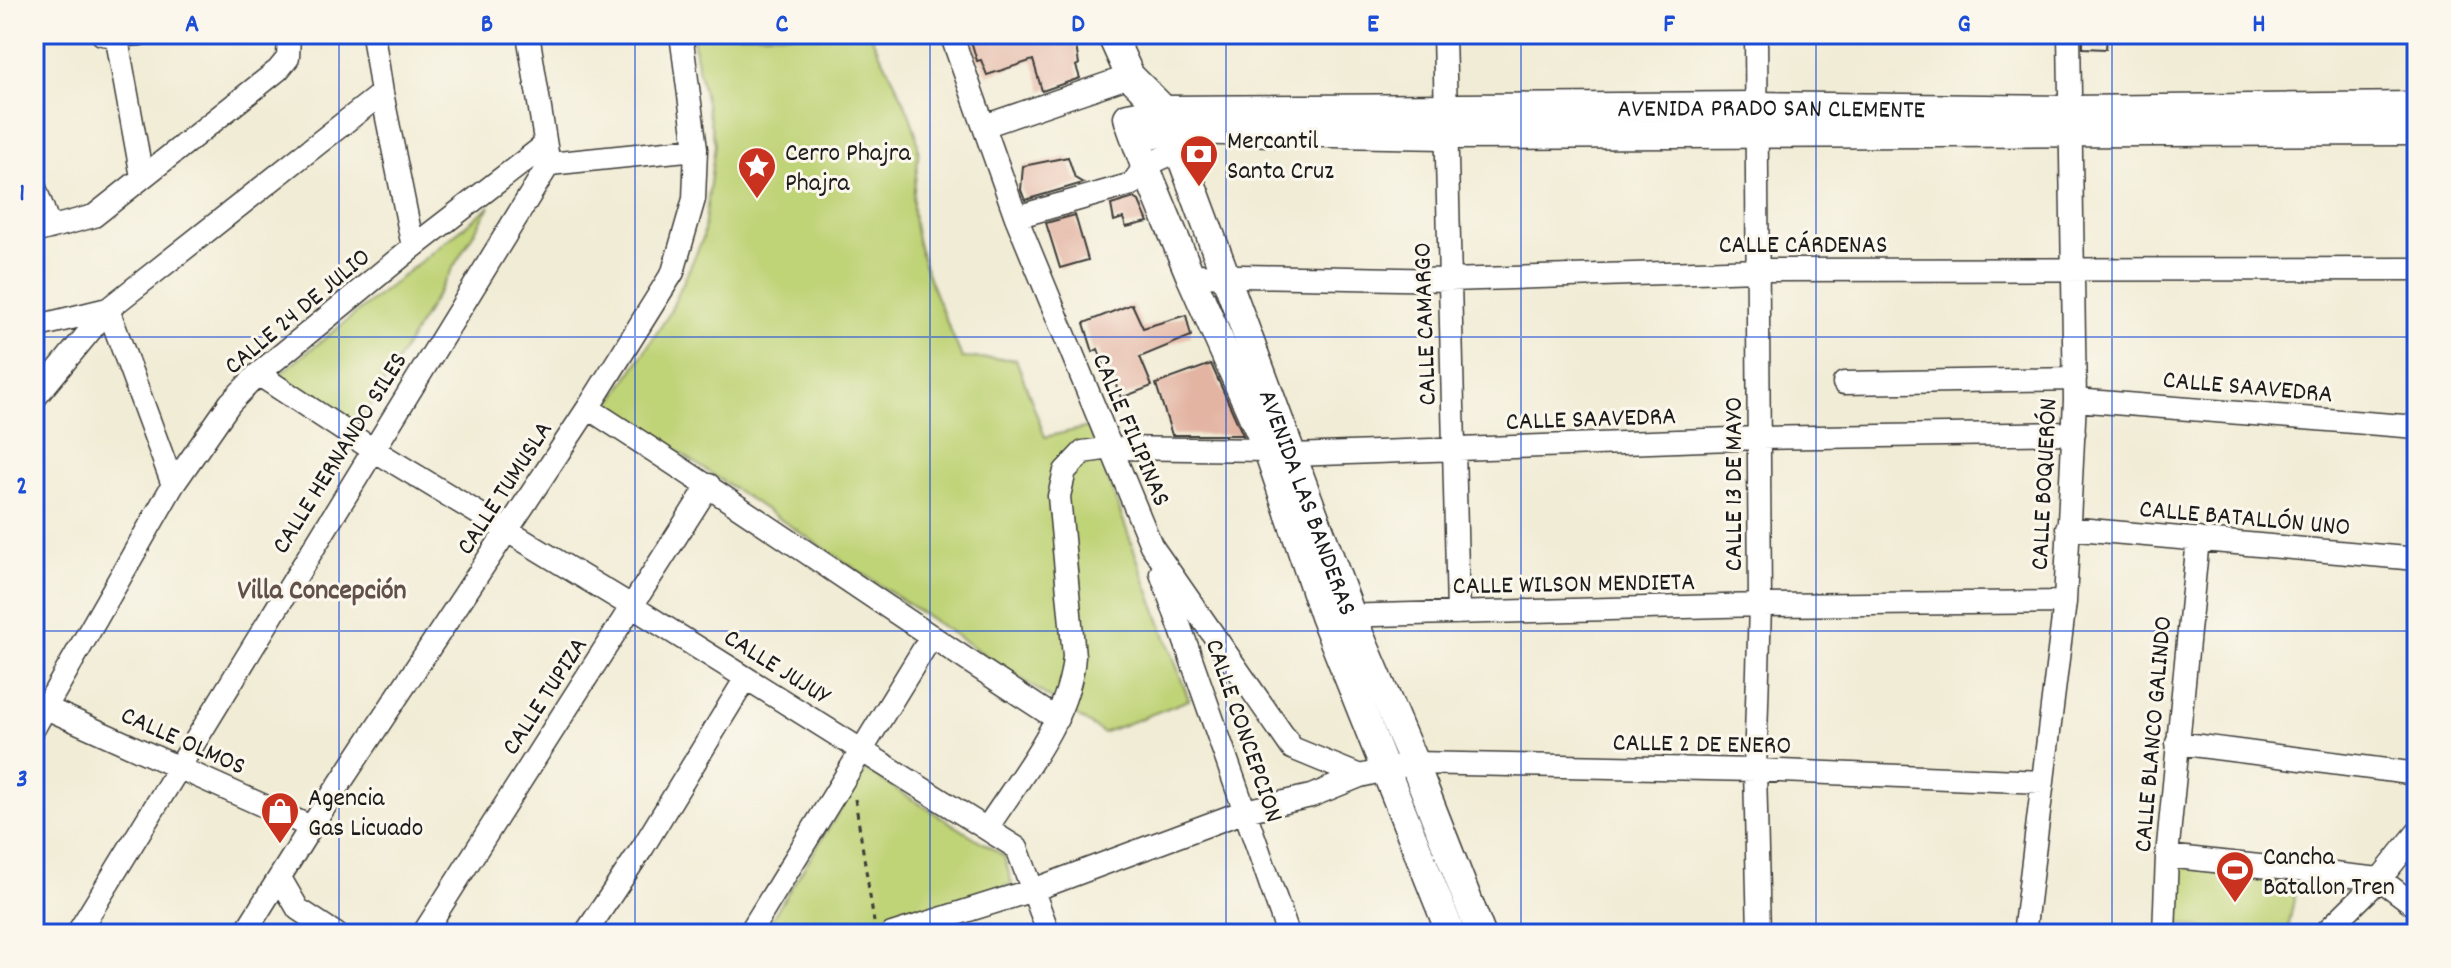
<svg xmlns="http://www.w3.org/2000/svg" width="2451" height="968" font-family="Dekko,sans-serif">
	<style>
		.green { fill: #bfd377; stroke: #6e784a; stroke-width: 2 }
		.building { fill: #e3b4a2 }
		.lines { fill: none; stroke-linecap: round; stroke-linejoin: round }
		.minor-casing { stroke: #3c3b38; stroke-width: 25 }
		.major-casing { stroke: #3c3b38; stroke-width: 31 }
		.path { stroke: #3c3b38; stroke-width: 3; stroke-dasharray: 6 6; stroke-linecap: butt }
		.minor { stroke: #fff; stroke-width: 22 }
		.major { stroke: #fff; stroke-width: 28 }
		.grid { fill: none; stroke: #1d4ed8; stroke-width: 2; stroke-opacity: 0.55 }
		.labels { text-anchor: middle; stroke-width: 6; stroke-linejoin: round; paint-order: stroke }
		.street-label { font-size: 26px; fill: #1c1c1c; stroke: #fbf7ec }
		.poi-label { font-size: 26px; fill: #1c1c1c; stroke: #fbf7ec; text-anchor: start }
		.neighbourhood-label { font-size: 28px; font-weight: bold; fill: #62514b; stroke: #fbf7ec }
		.neatline { fill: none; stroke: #1d4ed8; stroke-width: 3 }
		.grid-label { font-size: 26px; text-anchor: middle; font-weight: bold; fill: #1d4ed8 }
	</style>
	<rect width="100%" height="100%" fill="#fbf7ec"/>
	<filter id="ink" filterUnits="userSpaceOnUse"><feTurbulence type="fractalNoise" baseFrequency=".0125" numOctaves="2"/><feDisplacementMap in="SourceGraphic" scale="16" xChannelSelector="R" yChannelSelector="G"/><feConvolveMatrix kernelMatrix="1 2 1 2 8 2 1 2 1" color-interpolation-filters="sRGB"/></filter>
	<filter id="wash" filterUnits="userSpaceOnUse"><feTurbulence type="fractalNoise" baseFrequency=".006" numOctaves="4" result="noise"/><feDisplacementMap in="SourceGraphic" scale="32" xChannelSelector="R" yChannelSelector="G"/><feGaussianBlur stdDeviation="1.8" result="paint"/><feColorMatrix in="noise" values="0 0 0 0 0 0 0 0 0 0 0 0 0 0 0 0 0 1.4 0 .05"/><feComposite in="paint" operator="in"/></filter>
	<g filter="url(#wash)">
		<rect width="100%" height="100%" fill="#f1ecd5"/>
		<path class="green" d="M 693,34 L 870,34 C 886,66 906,99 916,134 C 923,158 912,183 913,207 C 913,253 945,315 962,358 L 1016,359 L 1045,437 L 1089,427 L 1189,700 L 1103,733 L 609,406 L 669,314 L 703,238 L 715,144 L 695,54 Z
			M 490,206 L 357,428 L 279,375 Z
			M 865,770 L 1004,856 L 1012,884 L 875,932 L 759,934 L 774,915 Z
			M 2180,864 L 2297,884 L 2287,934 L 2232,934 L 2176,923 Z"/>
		<g id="blocks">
			<path class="building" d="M 969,34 L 1074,34 L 1079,64 L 1076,66 L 1080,78 L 1042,91 L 1033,60 L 987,75 L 981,60 L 977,61 Z
				M 2083,34 L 2107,34 L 2106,49 L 2083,48 Z
				M 1068,157 L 1075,178 L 1083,183 L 1025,200 L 1021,190 L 1023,166 Z
				M 1134,198 L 1139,201 L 1148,222 L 1126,227 L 1123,218 L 1114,221 L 1111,205 Z
				M 1075,215 L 1088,260 L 1060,268 L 1046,223 Z
				M 1132,304 L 1143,328 L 1186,315 L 1191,336 L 1140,357 L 1152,386 L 1121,398 L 1111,372 L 1107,374 L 1098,349 L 1093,352 L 1084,323 Z
				M 1211,364 L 1243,435 L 1172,435 L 1156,384 Z"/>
		</g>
	</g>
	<g filter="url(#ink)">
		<use href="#blocks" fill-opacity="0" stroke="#3c3b38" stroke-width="2"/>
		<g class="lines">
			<defs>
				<path id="minor" d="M 102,34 L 116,36 L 140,34
					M 116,34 L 142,177
					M 373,34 L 382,93 L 413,247
					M 528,34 L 548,159
					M 951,34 L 1016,217 L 1151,545 L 1292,748 L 1360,776
					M 1444,34 L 1458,613
					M 1756,34 L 1760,605 L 1755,770 L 1759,934
					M 984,126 L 1130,76
					M 549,164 L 696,149
					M 34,185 L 50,228
					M 1016,217 L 1132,184 L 1145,166 L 1177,151
					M 34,232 L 94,216 L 278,70 L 288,58 L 289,34
					M 1190,275 L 1449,280 L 1758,270 L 2417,269
					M 108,309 L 173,485
					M 34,327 L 108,309 L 382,93
					M 258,374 L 372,449 L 633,607 L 1017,848 L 1049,934
					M 1844,383 L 2075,379
					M 34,399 L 108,309
					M 2075,400 L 2417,427
					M 588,408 C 746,509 899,617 1057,719
					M 2067,528 L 2417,559
					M 1161,573 L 1288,934
					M 1338,616 L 1760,605 L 2065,602
					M 35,703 L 311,827
					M 34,728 L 173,485 L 230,403 L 258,374 L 413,247 L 545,145
					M 2177,743 L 2417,774
					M 987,828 C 1020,777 1070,718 1074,656 L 1059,496 L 1065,471 L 1083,452 L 1111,448 L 1268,450 L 1293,455 L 1759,438 L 2074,433
					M 2167,856 L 2380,879 L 2417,907
					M 280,878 L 298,909 L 336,934
					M 77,934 L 549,164
					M 244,934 L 311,827 L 588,408 L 673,272 L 694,199 L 696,149 L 681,34
					M 423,934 L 709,485
					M 585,934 L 643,847 L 746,678
					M 749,934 L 931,637
					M 892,934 L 1033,890 L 1245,811 L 1311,796 L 1360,776 L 1414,763 L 1755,770 L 2043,782
					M 2024,934 L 2065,602 L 2075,400 L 2069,34
					M 2164,934 L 2167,856 L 2198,539
					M 2324,934 L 2380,879 L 2417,833"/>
				<g id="major">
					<path id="s1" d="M 1111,34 L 1130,76 L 1164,110 L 1351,615 L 1414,763 L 1481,934"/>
					<path id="s2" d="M 1128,117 L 1164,110 L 1756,106 L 2069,110 L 2417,106"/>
					<path d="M 1129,121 L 1145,166 L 1190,275 L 1268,450 L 1324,616 L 1451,934"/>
					<path d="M 1136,139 L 1170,130 L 1445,135 L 2417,131"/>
				</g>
			</defs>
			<use href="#minor" class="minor-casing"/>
			<use href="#major" class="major-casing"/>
			<path class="path" d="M 855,799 L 874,922"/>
			<use href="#minor" class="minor"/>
			<use href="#major" class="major"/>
		</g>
	</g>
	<path class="grid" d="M 339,34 L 339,934M 635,34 L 635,934M 930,34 L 930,934M 1226,34 L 1226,934M 1521,34 L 1521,934M 1816,34 L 1816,934M 2112,34 L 2112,934M 34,337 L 2417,337M 34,631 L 2417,631"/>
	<defs>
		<symbol id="bank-pin" viewBox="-11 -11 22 30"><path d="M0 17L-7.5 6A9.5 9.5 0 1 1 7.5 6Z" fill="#c8321e" stroke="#fbf7ec"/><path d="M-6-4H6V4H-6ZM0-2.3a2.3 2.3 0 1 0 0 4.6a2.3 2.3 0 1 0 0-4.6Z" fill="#fff"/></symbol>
		<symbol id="sight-pin" viewBox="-11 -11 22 30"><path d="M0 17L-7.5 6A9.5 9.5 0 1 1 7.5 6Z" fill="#c8321e" stroke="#fbf7ec"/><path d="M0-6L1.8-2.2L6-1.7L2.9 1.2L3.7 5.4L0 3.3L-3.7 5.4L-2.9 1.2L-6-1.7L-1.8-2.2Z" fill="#fff"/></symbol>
		<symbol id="shop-pin" viewBox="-11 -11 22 30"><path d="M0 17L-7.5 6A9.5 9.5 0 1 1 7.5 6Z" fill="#c8321e" stroke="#fbf7ec"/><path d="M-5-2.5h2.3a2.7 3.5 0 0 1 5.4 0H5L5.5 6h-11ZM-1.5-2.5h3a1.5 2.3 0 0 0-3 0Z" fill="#fff"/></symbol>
		<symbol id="stadium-pin" viewBox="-11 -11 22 30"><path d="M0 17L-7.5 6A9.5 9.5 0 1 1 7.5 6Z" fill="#c8321e" stroke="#fbf7ec"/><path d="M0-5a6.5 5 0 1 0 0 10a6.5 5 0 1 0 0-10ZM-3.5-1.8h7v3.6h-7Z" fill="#fff"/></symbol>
	</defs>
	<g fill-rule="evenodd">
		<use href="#bank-pin" x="1177" y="132" width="44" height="60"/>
		<use href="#sight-pin" x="735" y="144" width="44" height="60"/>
		<use href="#shop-pin" x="258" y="789" width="44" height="60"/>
		<use href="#stadium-pin" x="2213" y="848" width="44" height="60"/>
	</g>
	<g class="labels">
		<g class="street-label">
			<text dy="9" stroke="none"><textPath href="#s2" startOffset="644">AVENIDA PRADO SAN CLEMENTE</textPath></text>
			<text x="1803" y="252">CALLE CÁRDENAS</text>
			<text transform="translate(296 310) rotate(-40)" y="9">CALLE 24 DE JULIO</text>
			<text transform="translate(1423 324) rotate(-92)" y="9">CALLE CAMARGO</text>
			<text transform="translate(2248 385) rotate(5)" y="9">CALLE SAAVEDRA</text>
			<text transform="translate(1591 417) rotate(-2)" y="9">CALLE SAAVEDRA</text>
			<text transform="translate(1133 429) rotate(67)" y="9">CALLE FILIPINAS</text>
			<text transform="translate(338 452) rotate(-58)" y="9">CALLE HERNANDO SILES</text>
			<text transform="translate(1732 484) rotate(-90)" y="9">CALLE 13 DE MAYO</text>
			<text transform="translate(2042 484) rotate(-87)" y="9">CALLE BOQUERÓN</text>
			<text transform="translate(503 487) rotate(-57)" y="9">CALLE TUMUSLA</text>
			<text dy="9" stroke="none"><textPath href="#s1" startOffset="512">AVENIDA LAS BANDERAS</textPath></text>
			<text transform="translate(2245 516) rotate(5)" y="9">CALLE BATALLÓN UNO</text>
			<text transform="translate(1574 582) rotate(-1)" y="9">CALLE WILSON MENDIETA</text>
			<text transform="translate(778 665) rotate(32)" y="9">CALLE JUJUY</text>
			<text transform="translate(543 695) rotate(-57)" y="9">CALLE TUPIZA</text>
			<text transform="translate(1246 730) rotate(71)" y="9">CALLE CONCEPCION</text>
			<text transform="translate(2151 734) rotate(-85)" y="9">CALLE BLANCO GALINDO</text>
			<text transform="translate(184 739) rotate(24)" y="9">CALLE OLMOS</text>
			<text transform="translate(1702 742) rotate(1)" y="9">CALLE 2 DE ENERO</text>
		</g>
		<g class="poi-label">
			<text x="1227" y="148">Mercantil<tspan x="1227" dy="30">Santa Cruz</tspan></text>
			<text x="785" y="160">Cerro Phajra<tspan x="785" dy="30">Phajra</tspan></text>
			<text x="308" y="805">Agencia<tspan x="308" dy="30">Gas Licuado</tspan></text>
			<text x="2263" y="864">Cancha<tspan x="2263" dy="30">Batallon Tren</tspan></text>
		</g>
		<g class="neighbourhood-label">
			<text x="322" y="598">Villa Concepción</text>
		</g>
	</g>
	<rect width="2451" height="968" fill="none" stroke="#fbf7ec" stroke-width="88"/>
	<rect x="44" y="44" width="2363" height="880" class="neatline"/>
	<g class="grid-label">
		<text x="192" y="31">A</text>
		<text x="487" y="31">B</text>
		<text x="782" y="31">C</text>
		<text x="1078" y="31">D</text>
		<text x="1373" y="31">E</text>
		<text x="1669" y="31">F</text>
		<text x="1964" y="31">G</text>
		<text x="2259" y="31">H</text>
		<text x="22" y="200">1</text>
		<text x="22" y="493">2</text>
		<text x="22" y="786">3</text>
	</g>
</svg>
